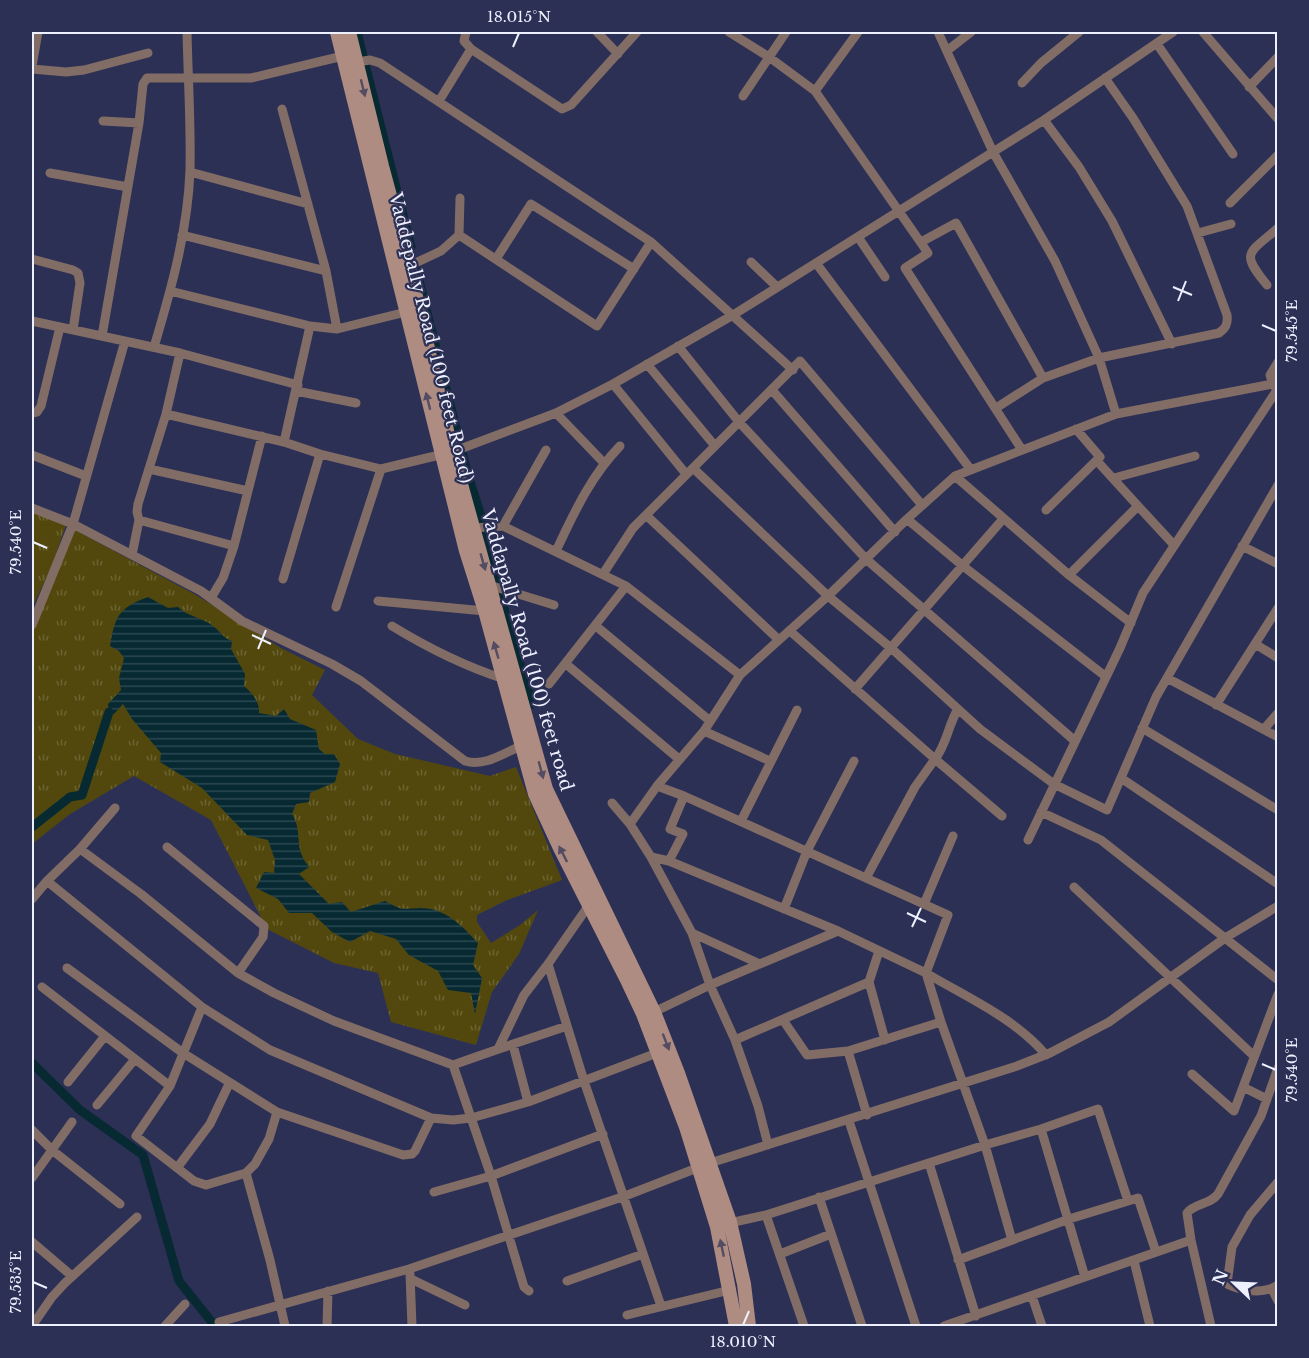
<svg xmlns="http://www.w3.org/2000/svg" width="1309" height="1358" font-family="'Libre Baskerville',serif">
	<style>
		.grass { fill: url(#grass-tufts) }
		.water { fill: url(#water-rules) }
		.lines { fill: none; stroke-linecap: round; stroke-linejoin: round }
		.canal { stroke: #062932; stroke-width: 9 }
		.minor { stroke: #826d66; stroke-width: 9 }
		.secondary { stroke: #ae8c81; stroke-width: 14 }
		.oneway { fill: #544c62 }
		.ticks { fill: none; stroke: #edf0fe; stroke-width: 2 }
		.labels { text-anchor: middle; stroke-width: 4.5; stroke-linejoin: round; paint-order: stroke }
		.street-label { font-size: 18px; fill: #edf0fe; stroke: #2d3055 }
		.neatline { fill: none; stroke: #edf0fe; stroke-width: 2 }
		.ticks-label { font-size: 15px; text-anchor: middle; fill: #edf0fe }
	</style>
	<defs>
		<pattern id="grass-tufts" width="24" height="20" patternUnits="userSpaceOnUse" patternTransform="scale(1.5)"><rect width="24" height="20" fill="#52480d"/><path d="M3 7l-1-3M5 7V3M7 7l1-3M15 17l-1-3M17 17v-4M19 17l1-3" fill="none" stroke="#6b6331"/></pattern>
		<pattern id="water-rules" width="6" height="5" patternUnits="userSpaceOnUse" patternTransform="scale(1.5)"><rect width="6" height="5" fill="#062932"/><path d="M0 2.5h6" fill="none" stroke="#2b4851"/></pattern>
	</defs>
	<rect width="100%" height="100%" fill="#2d3055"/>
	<path class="grass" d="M 32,512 L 66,525 L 51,568 L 32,608 Z
		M 73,529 L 196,595 L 281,648 L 325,670 L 312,695 L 358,739 L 395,754 L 490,776 L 516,767 L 562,880 L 507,900 L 477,915 L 477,922 L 491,943 L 520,925 L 538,910 L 519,954 L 492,992 L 476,1045 L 391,1022 L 378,973 L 334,963 L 267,929 L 211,820 L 134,776 L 70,814 L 32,844 L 32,615 Z"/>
	<path class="water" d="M 148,597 L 168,608 L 178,607 C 188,617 202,617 213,626 C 221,632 223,638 232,641 L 231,649 L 245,674 L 244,686 C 252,693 260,702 259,713 L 276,716 L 284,709 L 290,719 L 316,730 L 319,749 L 325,754 L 334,754 L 340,764 L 335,782 L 310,793 L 309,802 L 296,804 L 292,814 C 304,834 292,845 309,867 L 299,874 L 329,904 L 342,902 L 351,912 L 385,901 C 404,911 399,909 420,908 C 446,908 462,926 478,943 L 473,965 L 482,978 L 475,1014 L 471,993 L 448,990 L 438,971 L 409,955 L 396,939 L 370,931 L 350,942 L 332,932 L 312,913 L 289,913 L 278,899 L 256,888 L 264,872 L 274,873 L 275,860 L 268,840 L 247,835 L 202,788 L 160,762 L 161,753 L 132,719 L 123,704 L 114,714 L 109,712 L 108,704 L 121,690 L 119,678 L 124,658 L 119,651 L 110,646 C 115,617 118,608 148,597 Z"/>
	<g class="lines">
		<path class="canal" d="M 357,32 L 411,247
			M 416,269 L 467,472 L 491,547 L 508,627 L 533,704
			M 32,827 L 70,797 L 82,795 L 109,712
			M 32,1063 L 80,1110 L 143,1155 L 179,1281 L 215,1326"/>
		<path class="minor" d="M 466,32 L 464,41 L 471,49 L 562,109 L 571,105 L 637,32
			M 597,32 L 618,54
			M 729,32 L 769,57 L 815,91 L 928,253 L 905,268 L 1022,450
			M 938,32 L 993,152 L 1055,261 L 1099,358 L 1116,414
			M 1203,32 L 1278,119
			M 1157,44 L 1233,154
			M 948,50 L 971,32
			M 357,62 L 370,60 L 380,63 L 651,242 L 793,370
			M 32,66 L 38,32
			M 32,69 L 66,72 L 84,70 L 148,53
			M 1022,83 L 1041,63 L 1079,32
			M 1249,87 L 1278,57
			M 815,91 L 858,32
			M 743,96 L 786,32
			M 439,101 L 471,49
			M 282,109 L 326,271 L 337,329
			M 1044,120 L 1079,167 L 1112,221 L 1172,344
			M 103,121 L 139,123
			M 190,172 L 308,204
			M 50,173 L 128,187
			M 1230,203 L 1278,155
			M 1198,233 L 1231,224
			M 182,235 L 326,271
			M 459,235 L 597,326 L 651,242
			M 858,237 L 885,277
			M 921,242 L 956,223 L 1043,378
			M 32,259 L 73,270 L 78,273 L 80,283 L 73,330
			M 496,259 L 531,204 L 634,269
			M 751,262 L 777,287
			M 816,263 L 971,470
			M 409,266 L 441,251 L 459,235 L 460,198
			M 1267,285 C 1240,252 1248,254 1278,228
			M 170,291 L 310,326 L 337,329 L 406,312
			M 32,321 L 180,353 L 298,385
			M 102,336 L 139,123 L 143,84 L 147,78 L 251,78 L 347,55
			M 678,346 L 739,422 L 866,559 L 1075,741
			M 154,347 C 171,290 188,230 190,170 C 191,124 188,78 187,32
			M 647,364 L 715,446
			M 613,384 L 686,474
			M 772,390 L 895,532
			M 296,391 L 356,403
			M 996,408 L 1043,378 L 1099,358 L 1219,333 C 1226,328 1228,324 1227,315 L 1187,206 L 1133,118 L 1105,78
			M 32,413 L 37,412 L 41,406 L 60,327
			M 556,413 L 604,463
			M 166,414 L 284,442 L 320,454 L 381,469
			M 284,442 L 310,326
			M 32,455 L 86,476
			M 1097,461 L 1138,506
			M 693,468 L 828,596 L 891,648 L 980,729 L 1054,784 L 1107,810 L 1156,697 L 1278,485
			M 149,469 L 248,491
			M 955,476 L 1069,575 L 1138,506 L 1174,545
			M 1114,478 L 1195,456
			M 32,508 L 73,524 L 201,591 L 242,621 L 332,664 L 361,681 L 465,761 C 485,767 504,753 523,745
			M 1046,510 L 1100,457 L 1076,429
			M 647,516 L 779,640
			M 907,519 L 963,566 L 1105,676
			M 139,520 L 234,546
			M 503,526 L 546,450
			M 473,528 L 503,526 L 626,586 L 740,675
			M 1242,546 L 1278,564
			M 556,551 C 574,513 590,477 620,446
			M 132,555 L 139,520 L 137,512 L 138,504 L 166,414 L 180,353
			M 603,574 L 633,528 L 800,361 L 922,505
			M 1069,575 L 1131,623
			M 283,579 L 320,454
			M 489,585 L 554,605
			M 211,598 L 223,578 L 234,546 L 262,436
			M 378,601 L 485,611
			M 336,607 L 381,469 L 452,452 L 556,413 L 613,384 L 733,315 L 993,152 L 1044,120 L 1173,32
			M 32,625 L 73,524 L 125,341
			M 392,626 C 428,648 464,666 504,679
			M 596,626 L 710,721
			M 790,631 L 935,759 L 915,787 L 866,878
			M 1255,644 L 1278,658
			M 566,664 L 679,759
			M 1167,678 L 1278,737
			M 549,684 L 626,586
			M 855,689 L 1003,519
			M 1216,705 L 1278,608
			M 958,709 C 948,725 947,744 935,759 L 1002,816
			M 1142,728 L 1278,810
			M 1264,729 L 1278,713
			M 704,731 L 770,761
			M 1121,778 L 1278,884
			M 657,786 L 684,796 L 670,829 L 683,834 L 669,861
			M 612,803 L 630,824 L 651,857 L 692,933 L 710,985 L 735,1040 L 758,1106 L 768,1145
			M 115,808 L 80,849 L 141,894 L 238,973 L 274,993 L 334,1021 L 453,1065 L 491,1176 L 524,1287 L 529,1291
			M 1041,812 L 1101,840 L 1278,980
			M 741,821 L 797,710
			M 630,824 L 657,786 L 704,731 L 740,675 L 828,596 L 907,519 L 955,476 L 1116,414 L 1273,384 L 1270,375 L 1278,362
			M 1028,840 L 1120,648 L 1143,593 L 1277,390 L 1273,384
			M 167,847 L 264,926 L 263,937 L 238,973
			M 651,857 L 669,861 L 838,931 L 926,973 L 948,915 L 684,796
			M 47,881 L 80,849
			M 1074,887 L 1254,1056
			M 32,899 L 47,881 L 202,1007 L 270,1050 L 431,1118 L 453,1120 L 471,1118 L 528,1102 L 657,1053
			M 924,904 L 953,836
			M 784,909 L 807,851 L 854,761
			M 692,933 L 760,964
			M 879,951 L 869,982 L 885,1040
			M 548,964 L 584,1081 L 661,1306
			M 67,968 L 183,1053 L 277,1112 L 403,1155 L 412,1154 L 415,1151 L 431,1118
			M 926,973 L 941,1022 L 985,1145 L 1012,1240
			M 926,973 C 966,997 1015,1018 1046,1055
			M 42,987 L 170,1086 L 202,1007
			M 654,1012 L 710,985 L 838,931
			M 783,1020 L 807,1055 L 848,1051
			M 735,1040 L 869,982
			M 513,1045 L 528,1102
			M 499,1047 L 524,995 L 548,964 L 589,905
			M 453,1065 C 491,1051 529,1039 567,1026
			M 1192,1074 L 1234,1111 L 1278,994
			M 68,1082 L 105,1036
			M 170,1086 L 136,1136 L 194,1181 L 206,1185 L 246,1173 L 255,1164 L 269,1139 L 277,1112
			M 1243,1087 L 1267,1099
			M 97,1105 L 135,1059
			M 867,1115 L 848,1051 L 941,1022
			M 849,1121 L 916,1326
			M 1041,1129 L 1085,1277
			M 32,1130 L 52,1150 L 120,1204
			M 929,1163 L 976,1316
			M 177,1168 L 210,1124 L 229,1084
			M 246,1173 L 270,1260 L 285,1326
			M 32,1178 L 72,1122
			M 1278,1182 L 1250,1215 L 1232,1247 L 1227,1284 C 1241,1291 1264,1295 1278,1285
			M 434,1192 L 491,1176 L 603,1134
			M 819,1197 L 862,1326
			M 766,1215 L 804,1326
			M 725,1224 L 766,1215 L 985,1145 L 1041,1129 L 1098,1109 L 1128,1201
			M 32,1242 L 72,1276
			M 780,1254 L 831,1234
			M 958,1260 L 1069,1219 L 1138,1198 L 1156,1252
			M 1134,1261 L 1150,1326
			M 410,1274 L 412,1326
			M 411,1279 L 465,1305
			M 567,1281 L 643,1254
			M 1272,1289 L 1278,1301
			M 1032,1296 L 1042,1326
			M 627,1315 L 730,1290
			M 219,1322 L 409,1269 L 625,1196 L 710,1163 L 1017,1066 L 1050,1053 L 1109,1022 L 1225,938 L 1278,906
			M 32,1326 L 52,1297 L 65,1283 L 137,1217
			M 165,1326 L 185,1304
			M 327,1326 L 328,1291
			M 944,1326 L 1191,1240
			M 1211,1326 L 1191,1240 L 1187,1213 C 1195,1203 1210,1205 1218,1194 L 1261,1116 L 1278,1068"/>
		<path class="secondary" d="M 337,32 L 466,551 L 485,611 L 535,794 L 560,848 L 627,980 L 643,1014 L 686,1127 L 717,1227 L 736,1326
			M 349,32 L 382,166 L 409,266 L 452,452 L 546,789 L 654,1012 L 678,1073 L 730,1222 L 744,1284 L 749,1326"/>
	</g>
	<defs><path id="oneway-solid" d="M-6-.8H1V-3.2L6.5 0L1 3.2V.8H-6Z" transform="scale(1.5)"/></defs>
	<g class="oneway">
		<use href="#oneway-solid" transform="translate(363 88) rotate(76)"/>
		<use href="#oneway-solid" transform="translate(428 401) rotate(-104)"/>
		<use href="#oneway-solid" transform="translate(483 562) rotate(74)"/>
		<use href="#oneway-solid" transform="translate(496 650) rotate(-106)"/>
		<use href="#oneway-solid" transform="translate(541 770) rotate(75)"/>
		<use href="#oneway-solid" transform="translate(563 854) rotate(-117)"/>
		<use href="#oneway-solid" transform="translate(666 1042) rotate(69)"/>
		<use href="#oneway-solid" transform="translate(722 1248) rotate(-102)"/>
	</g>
	<path class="ticks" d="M 513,47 L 519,33M 1173,287 L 1192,295M 1178,301 L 1186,281M 1262,325 L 1276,331M 33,542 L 47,548M 252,635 L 271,644M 258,649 L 266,630M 907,913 L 926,922M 912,927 L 921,908M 1262,1064 L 1276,1070M 33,1282 L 47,1288M 743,1325 L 749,1311"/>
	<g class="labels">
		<g class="street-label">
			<text transform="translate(431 338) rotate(76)" y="6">Vaddepally Road (100 feet Road)</text>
			<text transform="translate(527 650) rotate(74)" y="6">Vaddapally Road (100) feet road</text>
		</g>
	</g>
	<rect width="1309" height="1358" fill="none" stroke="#2d3055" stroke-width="66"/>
	<g transform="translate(1234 1283) rotate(293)" stroke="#2d3055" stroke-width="4.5" paint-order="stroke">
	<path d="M0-4.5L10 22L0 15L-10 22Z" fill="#edf0fe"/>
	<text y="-9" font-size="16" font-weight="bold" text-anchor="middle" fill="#edf0fe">N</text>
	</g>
	<rect x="33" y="33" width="1243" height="1292" class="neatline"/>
	<g class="ticks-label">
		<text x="519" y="22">18.015°N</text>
		<text transform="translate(1292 331) rotate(-90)" y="5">79.545°E</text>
		<text transform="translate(16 542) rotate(-90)" y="5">79.540°E</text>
		<text transform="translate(1292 1070) rotate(-90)" y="5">79.540°E</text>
		<text transform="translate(16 1282) rotate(-90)" y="5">79.535°E</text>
		<text x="743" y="1347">18.010°N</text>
	</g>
</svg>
